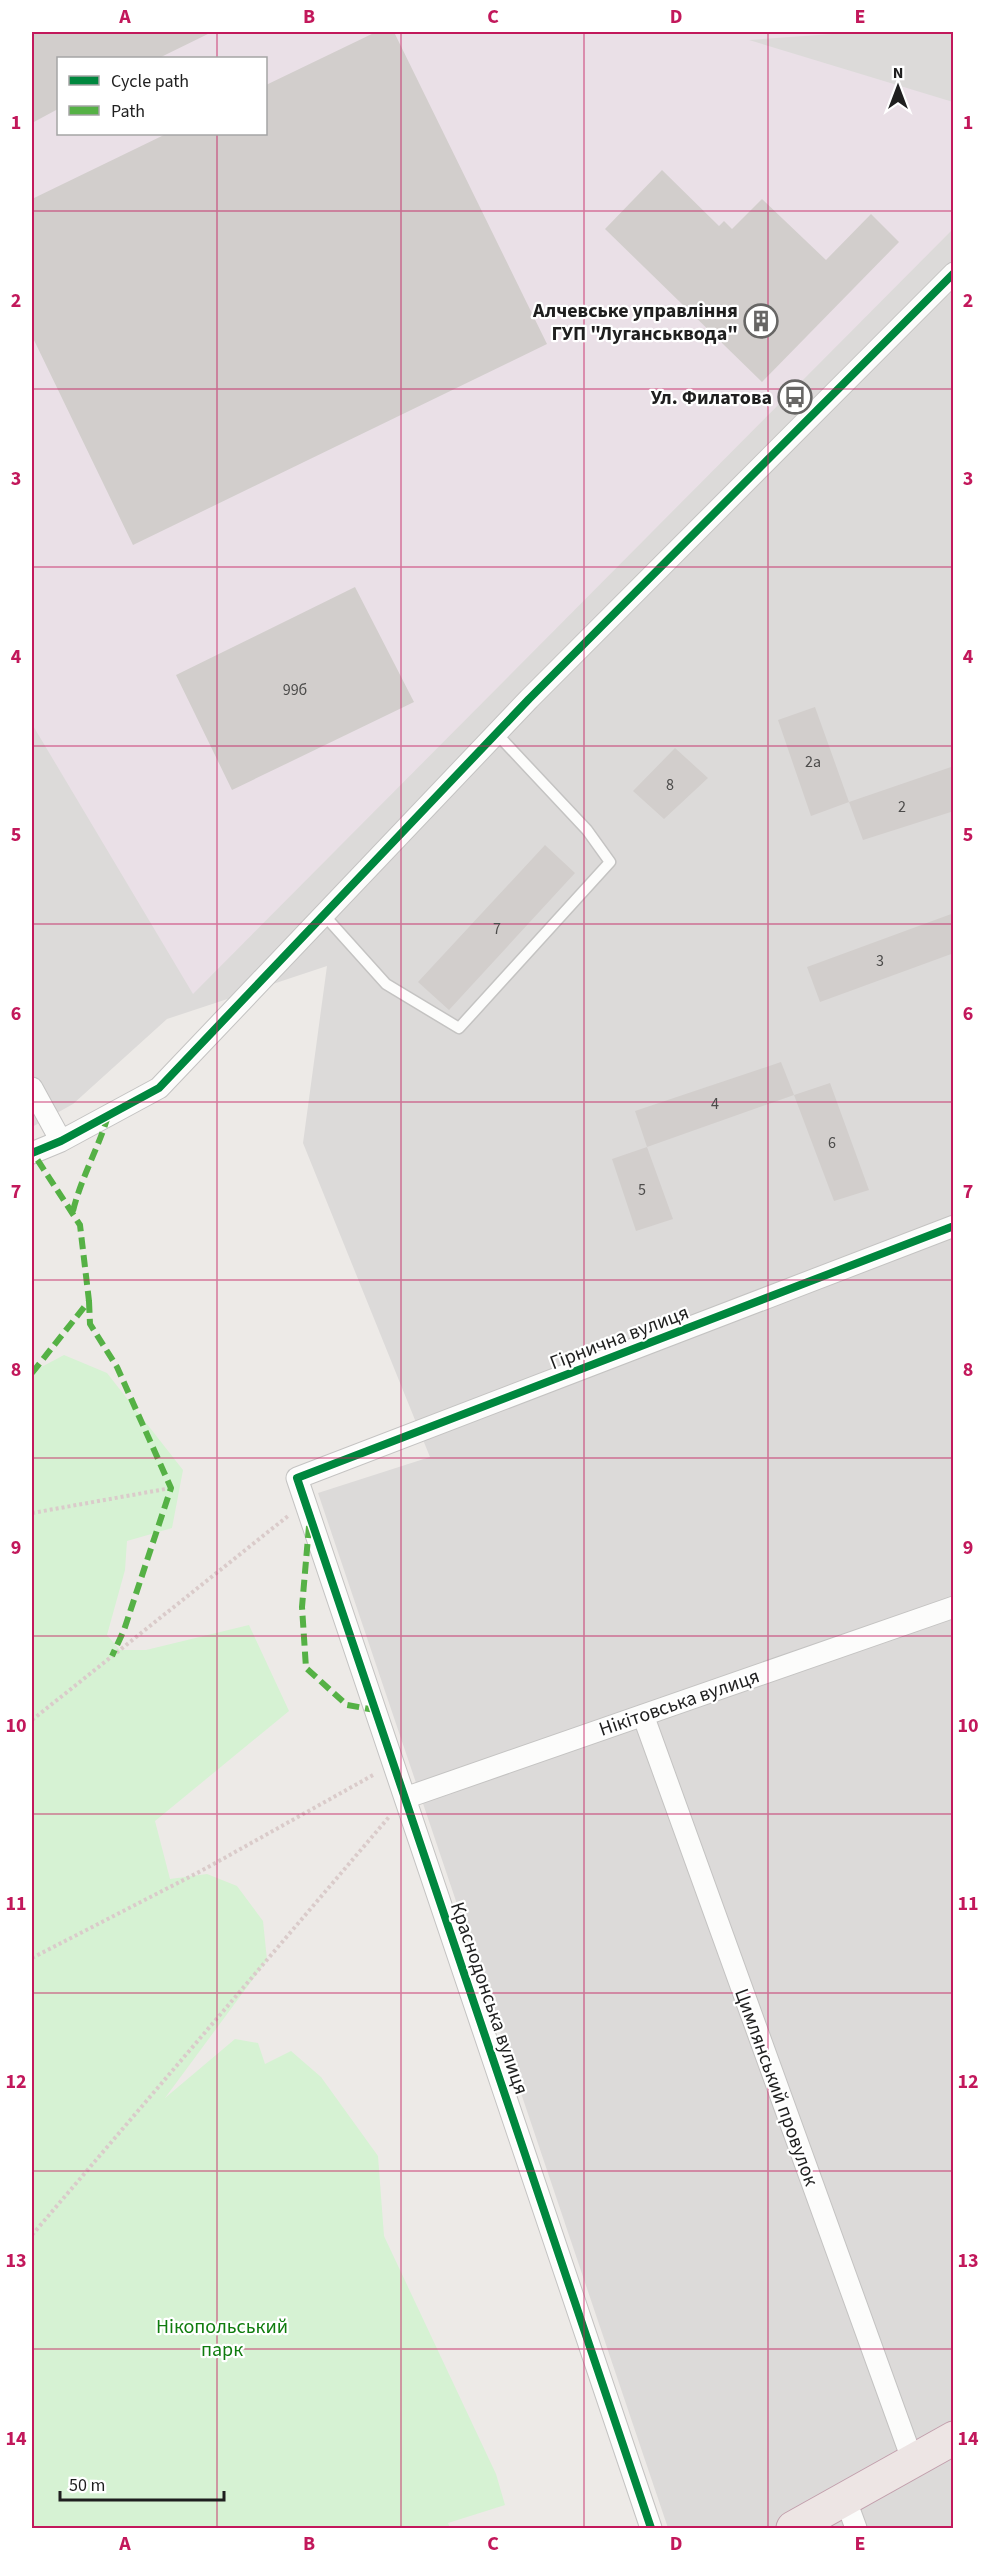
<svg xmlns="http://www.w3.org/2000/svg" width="985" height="2560" font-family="'Source Sans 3',sans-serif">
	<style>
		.residential { fill: #dcdad9; fill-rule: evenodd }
		.industrial { fill: #eae0e7; fill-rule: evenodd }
		.park { fill: #d6f2d3 }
		.building { fill: #d2cecc }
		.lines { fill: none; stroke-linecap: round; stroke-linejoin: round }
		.service-casing { stroke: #c4c3c2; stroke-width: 13 }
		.minor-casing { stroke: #c4c3c2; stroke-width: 23 }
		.trunk-casing { stroke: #c29fac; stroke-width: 35 }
		.path { stroke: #dacbca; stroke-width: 4; stroke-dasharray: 3 3; stroke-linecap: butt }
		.service { stroke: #fcfcfb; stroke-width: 10 }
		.minor { stroke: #fcfcfb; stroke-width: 21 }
		.trunk { stroke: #ede5e4; stroke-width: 33 }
		.quiet { stroke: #55b145; stroke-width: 6; stroke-dasharray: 12 6; stroke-linecap: butt }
		.cycleway-casing { stroke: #fff; stroke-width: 11 }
		.cycleway { stroke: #00873e; stroke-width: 8 }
		.grid { fill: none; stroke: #c2185b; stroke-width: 1.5; stroke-opacity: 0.55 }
		.labels { text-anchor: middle; stroke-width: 4.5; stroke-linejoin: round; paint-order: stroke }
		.number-label { font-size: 16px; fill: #4c4b4a }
		.poi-label { font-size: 20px; font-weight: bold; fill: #1f1f1f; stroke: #fff; text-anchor: end }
		.street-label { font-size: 20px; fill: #1f1f1f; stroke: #fff }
		.park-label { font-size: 20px; fill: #0f7c0e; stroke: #fff }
		.neatline { fill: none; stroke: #c2185b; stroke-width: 2 }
		.grid-label { font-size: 20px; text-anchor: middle; font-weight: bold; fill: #c2185b }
	</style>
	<rect width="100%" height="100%" fill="#edeae7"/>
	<path class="residential" d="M 32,32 L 953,32 L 953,2528 L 668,2528 L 318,1493 L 430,1457 L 303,1143 L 327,966 L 167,1019 L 73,1104 L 32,1127 ZM 58,58 L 266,58 L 266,134 L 58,134 Z"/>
	<path class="industrial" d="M 32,32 L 860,32 L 749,40 L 953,102 L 953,229 L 193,994 L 32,724 ZM 58,58 L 266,58 L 266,134 L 58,134 Z"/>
	<path class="park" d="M 64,1355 L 107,1373 L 183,1470 L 172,1528 L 127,1541 L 125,1570 L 107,1635 L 120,1650 L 146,1650 L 249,1625 L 289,1711 L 155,1821 L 170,1879 L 207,1874 L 237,1886 L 263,1921 L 267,1960 L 165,2098 L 235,2039 L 258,2043 L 265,2064 L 291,2051 L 321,2077 L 378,2156 L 384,2236 L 496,2474 L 505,2505 L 448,2523 L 450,2528 L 32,2528 L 32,1372 Z"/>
	<path class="building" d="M 32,32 L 212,32 L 159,58 L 58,58 L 58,109 L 32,123 Z
		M 376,32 L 394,32 L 547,344 L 133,545 L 32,336 L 32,199 L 166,134 L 266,134 L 266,85 Z
		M 662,170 L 719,226 L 724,221 L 732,229 L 762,199 L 826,260 L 871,214 L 899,242 L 762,382 L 605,229 Z
		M 355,587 L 414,702 L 232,790 L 176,675 Z
		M 815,707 L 849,802 L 811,816 L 778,720 Z
		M 675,748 L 708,778 L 664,819 L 633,791 Z
		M 954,766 L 954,811 L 863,840 L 849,802 Z
		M 545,845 L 575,873 L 449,1010 L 418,982 Z
		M 954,913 L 954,953 L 820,1002 L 807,967 Z
		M 781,1062 L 794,1095 L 647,1147 L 635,1111 Z
		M 830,1083 L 869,1190 L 834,1201 L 794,1095 Z
		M 647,1147 L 673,1219 L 636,1231 L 612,1159 Z"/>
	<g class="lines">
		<defs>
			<path id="service" d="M 324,915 L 386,984 L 459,1028 L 610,862 L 587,830 L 496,733"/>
			<path id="minor" d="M 32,1088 L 61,1141
				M 32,1153 L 61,1141 L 159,1088 L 529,699 L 954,273
				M 643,1715 L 912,2459
				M 405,1798 L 954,1607
				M 845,2498 L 856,2528
				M 651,2528 L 297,1478 L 954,1226"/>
			<path id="trunk" d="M 793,2528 L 954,2438"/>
		</defs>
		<use href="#service" class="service-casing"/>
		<use href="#minor" class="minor-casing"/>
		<use href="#trunk" class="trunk-casing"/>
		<path class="path" d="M 32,1513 L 171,1488
			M 32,1720 L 288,1516
			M 32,1958 L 201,1871 L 375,1774
			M 32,2235 L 389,1817"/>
		<use href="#service" class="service"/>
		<use href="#minor" class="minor"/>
		<use href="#trunk" class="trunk"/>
		<path class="quiet" d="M 73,1211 C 81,1178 98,1149 108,1116
			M 89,1301 L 90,1324 L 117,1367 L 171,1488 L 124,1630 L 112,1656
			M 32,1373 L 89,1301 L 80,1225 L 33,1153
			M 309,1526 L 302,1607 L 306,1668 L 347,1705 L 375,1710"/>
		<defs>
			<path id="cycleway" d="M 32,1153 L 61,1141 L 159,1088 L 529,699 L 954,273
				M 651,2528 L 297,1478 L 954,1226"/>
		</defs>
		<use href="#cycleway" class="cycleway-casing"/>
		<use href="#cycleway" class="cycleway"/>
	</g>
	<path class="grid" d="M 217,32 L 217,58M 401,32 L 401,2528M 584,32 L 584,2528M 768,32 L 768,2528M 217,134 L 217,2528M 32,211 L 954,211M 32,389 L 954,389M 32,567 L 954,567M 32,746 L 954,746M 32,924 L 954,924M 32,1102 L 954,1102M 32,1280 L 954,1280M 32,1458 L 954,1458M 32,1636 L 954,1636M 32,1814 L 954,1814M 32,1993 L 954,1993M 32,2171 L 954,2171M 32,2349 L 954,2349"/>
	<defs>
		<symbol id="building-ring" viewBox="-11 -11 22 22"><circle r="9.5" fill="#fff" stroke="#676665" stroke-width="1.5"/><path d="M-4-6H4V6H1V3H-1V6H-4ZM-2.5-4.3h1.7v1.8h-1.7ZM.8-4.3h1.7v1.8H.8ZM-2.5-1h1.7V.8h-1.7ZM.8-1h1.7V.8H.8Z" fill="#676665"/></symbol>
		<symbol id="bus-ring" viewBox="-11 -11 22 22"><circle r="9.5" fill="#fff" stroke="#676665" stroke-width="1.5"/><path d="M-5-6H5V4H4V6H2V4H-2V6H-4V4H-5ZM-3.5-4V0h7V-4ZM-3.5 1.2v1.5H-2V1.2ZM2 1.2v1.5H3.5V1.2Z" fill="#676665"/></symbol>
	</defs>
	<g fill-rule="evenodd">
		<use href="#building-ring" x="742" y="302" width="38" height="38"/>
		<use href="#bus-ring" x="776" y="378" width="38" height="38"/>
	</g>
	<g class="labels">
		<g class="number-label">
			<text x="295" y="695">99б</text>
			<text x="813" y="767">2а</text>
			<text x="670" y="790">8</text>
			<text x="902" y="812">2</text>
			<text x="497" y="934">7</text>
			<text x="880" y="966">3</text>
			<text x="715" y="1109">4</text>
			<text x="832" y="1148">6</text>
			<text x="642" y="1195">5</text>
		</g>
		<g class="poi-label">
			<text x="738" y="317">Алчевське управління<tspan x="738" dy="23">ГУП "Луганськвода"</tspan></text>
			<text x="772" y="404">Ул. Филатова</text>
		</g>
		<g class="street-label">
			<text transform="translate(619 1337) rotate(-21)" y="7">Гірнична вулиця</text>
			<text transform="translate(679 1702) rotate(-19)" y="7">Нікітовська вулиця</text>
			<text transform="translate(490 1998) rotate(71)" y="7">Краснодонська вулиця</text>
			<text transform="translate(777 2087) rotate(70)" y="7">Цимлянський провулок</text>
		</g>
		<g class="park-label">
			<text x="222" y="2333">Нікопольський<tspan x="222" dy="23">парк</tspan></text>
		</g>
	</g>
	<rect width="985" height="2560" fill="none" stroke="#ffffff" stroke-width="66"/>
	<rect x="57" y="57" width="210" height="78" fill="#ffffff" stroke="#a5a5a5" stroke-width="1.5"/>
	<rect x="69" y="76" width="30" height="9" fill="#00873e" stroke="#a5a5a5" stroke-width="1.5"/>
	<text x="111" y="87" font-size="18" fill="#1f1f1f">Cycle path</text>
	<rect x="69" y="106" width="30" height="9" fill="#55b145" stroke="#a5a5a5" stroke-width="1.5"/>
	<text x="111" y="117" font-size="18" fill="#1f1f1f">Path</text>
	<g transform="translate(898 87)" stroke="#ffffff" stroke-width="4.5" paint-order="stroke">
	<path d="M0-4.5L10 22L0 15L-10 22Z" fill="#1f1f1f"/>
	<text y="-9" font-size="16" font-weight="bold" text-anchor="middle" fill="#1f1f1f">N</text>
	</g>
	<path d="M60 2491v9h164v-9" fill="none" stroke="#1f1f1f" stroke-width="3"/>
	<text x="69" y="2491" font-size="18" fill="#1f1f1f" stroke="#ffffff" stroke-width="4.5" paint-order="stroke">50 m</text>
	<rect x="33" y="33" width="919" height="2494" class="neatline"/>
	<g class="grid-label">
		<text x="125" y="23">A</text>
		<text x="309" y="23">B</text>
		<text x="493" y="23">C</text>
		<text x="676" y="23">D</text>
		<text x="860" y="23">E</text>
		<text x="16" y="129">1</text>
		<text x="968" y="129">1</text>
		<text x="16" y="307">2</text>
		<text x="968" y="307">2</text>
		<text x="16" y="485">3</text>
		<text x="968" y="485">3</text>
		<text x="16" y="663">4</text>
		<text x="968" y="663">4</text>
		<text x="16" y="841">5</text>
		<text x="968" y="841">5</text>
		<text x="16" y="1020">6</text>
		<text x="968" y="1020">6</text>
		<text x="16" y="1198">7</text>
		<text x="968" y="1198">7</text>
		<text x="16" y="1376">8</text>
		<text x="968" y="1376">8</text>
		<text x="16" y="1554">9</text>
		<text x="968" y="1554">9</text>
		<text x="16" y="1732">10</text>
		<text x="968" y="1732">10</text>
		<text x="16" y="1910">11</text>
		<text x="968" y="1910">11</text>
		<text x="16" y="2088">12</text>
		<text x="968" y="2088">12</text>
		<text x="16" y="2267">13</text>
		<text x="968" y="2267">13</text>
		<text x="16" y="2445">14</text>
		<text x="968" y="2445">14</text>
		<text x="125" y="2550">A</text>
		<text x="309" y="2550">B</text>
		<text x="493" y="2550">C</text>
		<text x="676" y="2550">D</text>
		<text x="860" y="2550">E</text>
	</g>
</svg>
